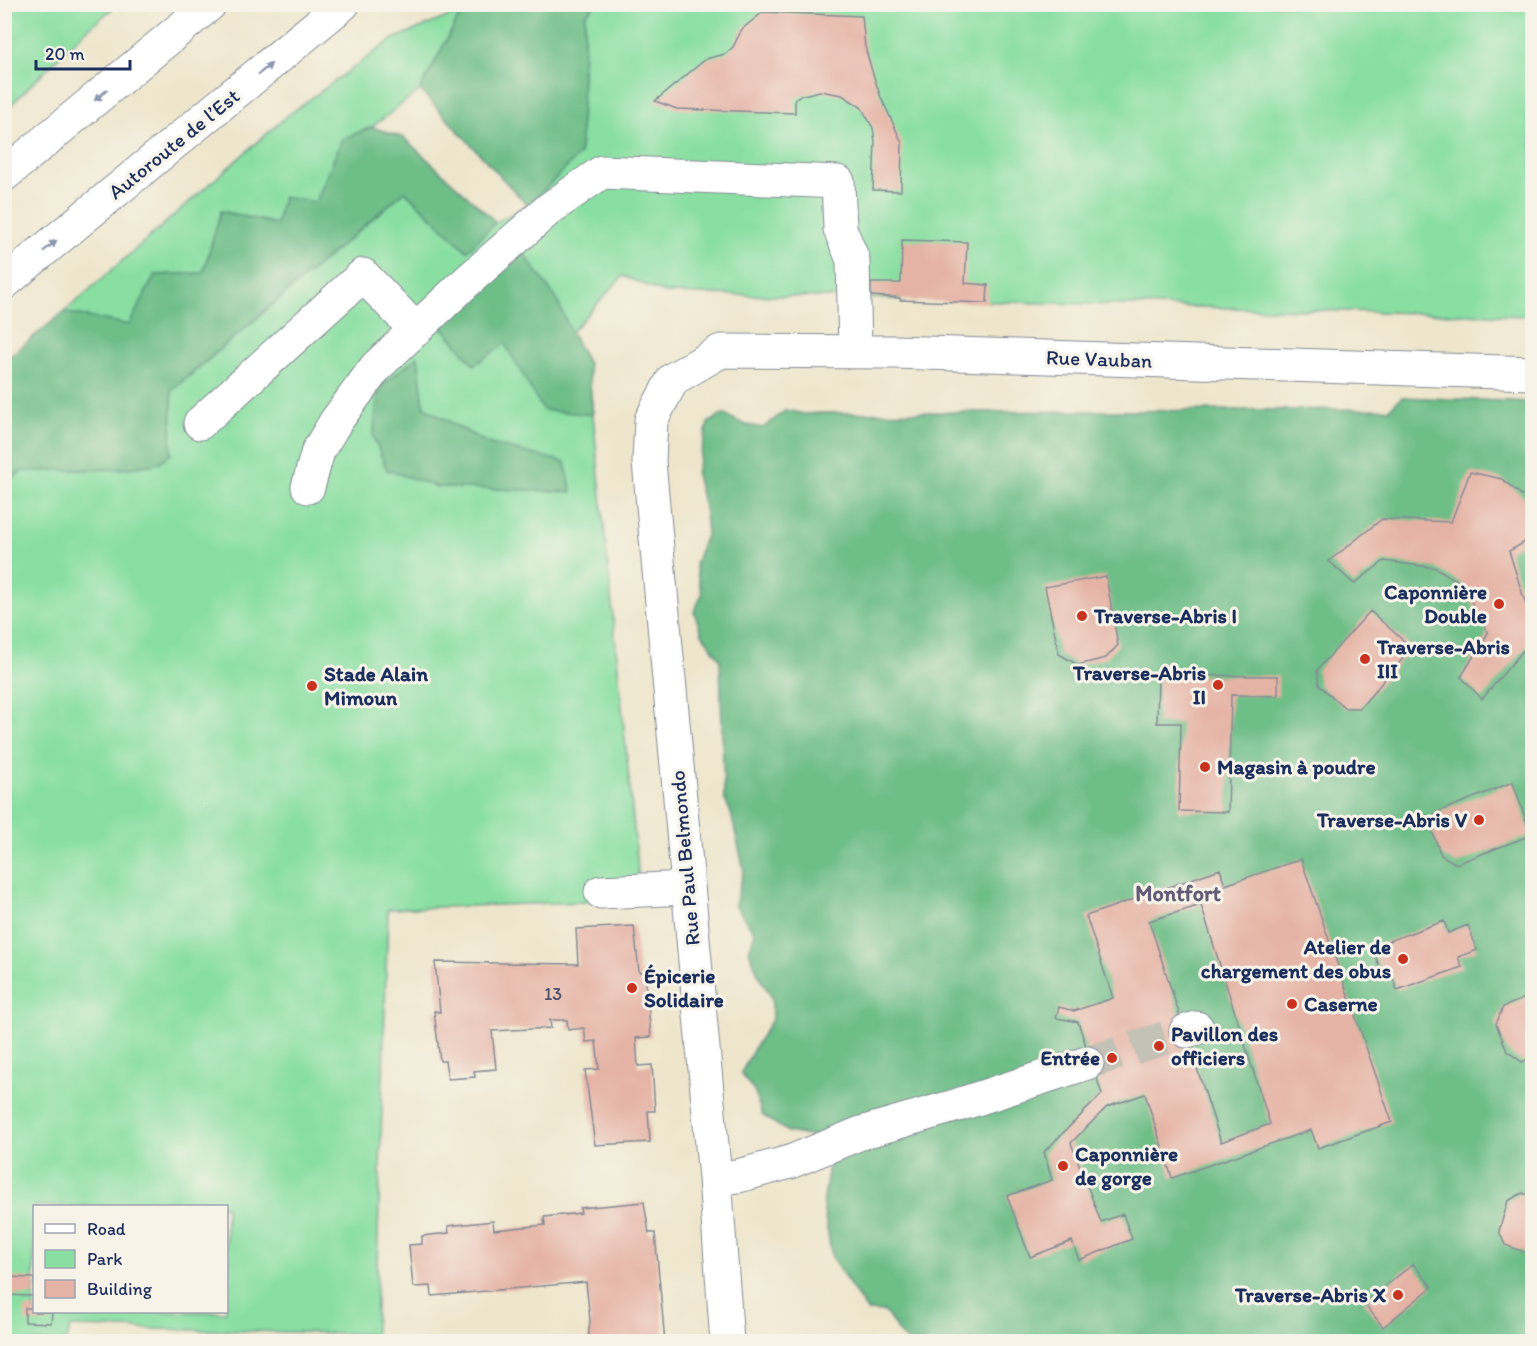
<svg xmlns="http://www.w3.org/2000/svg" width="1537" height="1346" font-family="Itim,sans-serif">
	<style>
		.green { fill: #89dfa2; stroke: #528780; stroke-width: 1.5; fill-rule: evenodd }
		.forest { fill: #6ebe88; stroke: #447673; stroke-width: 1.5 }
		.building { fill: #e5b3a5; fill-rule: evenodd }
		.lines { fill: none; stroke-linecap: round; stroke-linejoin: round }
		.minor-tunnel { stroke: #c4c1b6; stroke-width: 33; stroke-dasharray: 33 16; stroke-linecap: butt }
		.minor-casing { stroke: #848a95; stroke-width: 35 }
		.highway-casing { stroke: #848a95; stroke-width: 35 }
		.minor { stroke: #fff; stroke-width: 33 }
		.highway { stroke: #fff; stroke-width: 33 }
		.oneway { fill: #8d97ae }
		.poi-dot { fill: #c8321e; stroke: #f7f3e8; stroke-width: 2 }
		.labels { text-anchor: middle; stroke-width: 6; stroke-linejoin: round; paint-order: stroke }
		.number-label { font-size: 18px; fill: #4e5070 }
		.street-label { font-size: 21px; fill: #1b2f5e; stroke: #f7f3e8 }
		.poi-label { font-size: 21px; font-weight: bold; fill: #1b2f5e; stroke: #f7f3e8; text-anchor: start }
		.neighbourhood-label { font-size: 22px; font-weight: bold; fill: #625d77; stroke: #f7f3e8 }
	</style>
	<rect width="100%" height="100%" fill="#f7f3e8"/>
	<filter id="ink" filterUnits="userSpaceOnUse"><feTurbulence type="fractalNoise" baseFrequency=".0167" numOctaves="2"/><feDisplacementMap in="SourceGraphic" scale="12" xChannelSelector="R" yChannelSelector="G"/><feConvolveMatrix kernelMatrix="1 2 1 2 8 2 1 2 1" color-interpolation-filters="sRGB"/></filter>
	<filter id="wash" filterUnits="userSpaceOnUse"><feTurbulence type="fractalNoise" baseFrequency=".008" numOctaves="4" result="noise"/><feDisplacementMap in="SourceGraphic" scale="24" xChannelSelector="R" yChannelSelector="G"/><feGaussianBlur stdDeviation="1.35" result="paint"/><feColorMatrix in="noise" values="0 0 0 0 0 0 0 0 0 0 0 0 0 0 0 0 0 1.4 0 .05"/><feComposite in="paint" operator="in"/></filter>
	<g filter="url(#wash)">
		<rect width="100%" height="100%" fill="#eee6cc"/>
		<path class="green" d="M 5,4 L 117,4 L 117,5 L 82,34 L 5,111 Z
			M 595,5 L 1532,5 L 1532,316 L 665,293 L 623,276 L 571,332 L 588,364 L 641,900 L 388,909 L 375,1334 L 70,1327 L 67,1341 L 5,1342 L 5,482 L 22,471 L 121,469 L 171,454 L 172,391 L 405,191 L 466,250 L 496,222 L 528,206 L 580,153 L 585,15 ZM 34,1206 L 226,1206 L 226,1312 L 34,1312 Z
			M 462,11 L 420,90 L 372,127 L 342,139 L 316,202 L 276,224 L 221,211 L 203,273 L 155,275 L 129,325 L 64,312 L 288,115 L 393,39 Z"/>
		<path class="forest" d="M 467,5 L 595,5 L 585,15 L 580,154 L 528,206 L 420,90 L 462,11 Z
			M 372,127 L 404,138 L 496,222 L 467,251 L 405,191 L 172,390 L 171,454 L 157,464 L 121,469 L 22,471 L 5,482 L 5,360 L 64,312 L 129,325 L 155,275 L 203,273 L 221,211 L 276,224 L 283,197 L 316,202 L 342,139 Z
			M 520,248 L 556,298 L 571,332 L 588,364 L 593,415 L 543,410 L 505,344 L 474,365 L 439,323 Z
			M 418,356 L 424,407 L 487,443 L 565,462 L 572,492 L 437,487 L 387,470 L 373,436 L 379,388 Z
			M 1402,397 L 1532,402 L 1532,1341 L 911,1342 L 904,1339 L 885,1312 L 867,1311 L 832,1258 L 823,1206 L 830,1158 L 819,1138 L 788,1132 L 762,1115 L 755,1093 L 741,1073 L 757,1043 L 772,1020 L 772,998 L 760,978 L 749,951 L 755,933 L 735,905 L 744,870 L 731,813 L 724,798 L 720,659 L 702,634 L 694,612 L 702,594 L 695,565 L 701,547 L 707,534 L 705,512 L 696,474 L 708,423 L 723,414 L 746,425 L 763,428 L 786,410 L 804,414 L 821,413 L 1389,409 Z"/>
		<g id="blocks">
			<path class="building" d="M 763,12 L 862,16 L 865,47 L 872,71 L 880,95 L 902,143 L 901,191 L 873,190 L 875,142 L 873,128 L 861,107 L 842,95 L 820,91 L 799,96 L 795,99 L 795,113 L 677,109 L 655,101 L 706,59 L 725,54 L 733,47 L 742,29 Z
				M 902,240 L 967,242 L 965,283 L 988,285 L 987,303 L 900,300 L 900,298 L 871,296 L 871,283 L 901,283 Z
				M 1470,472 L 1502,479 L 1532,504 L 1532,538 L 1509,551 L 1532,624 L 1532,640 L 1482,699 L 1461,677 L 1488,633 L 1461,583 L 1436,568 L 1384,561 L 1354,584 L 1329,561 L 1382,519 L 1451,522 Z
				M 1106,576 L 1118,645 L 1106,658 L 1078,665 L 1059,654 L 1045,587 Z
				M 1370,611 L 1412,648 L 1360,708 L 1345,708 L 1319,685 L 1317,670 Z
				M 1158,675 L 1278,676 L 1278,696 L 1231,695 L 1228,812 L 1179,811 L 1181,723 L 1157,723 Z
				M 1513,782 L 1531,835 L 1456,864 L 1441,855 L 1431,828 L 1435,813 Z
				M 1301,859 L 1392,1122 L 1318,1148 L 1311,1130 L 1172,1178 L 1145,1094 L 1107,1107 L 1071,1143 L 1101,1222 L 1123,1214 L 1132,1239 L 1079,1260 L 1072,1241 L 1030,1257 L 1007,1196 L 1052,1180 L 1044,1152 L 1102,1094 L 1078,1022 L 1056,1018 L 1059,1007 L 1074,1011 L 1113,998 L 1086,916 L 1220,869 L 1225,885 ZM 1201,905 L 1270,1124 L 1221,1142 L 1149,921 Z
				M 1444,921 L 1448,933 L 1468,925 L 1477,950 L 1458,957 L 1462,967 L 1397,990 L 1390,971 L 1382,974 L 1372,947 Z
				M 634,926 L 639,972 L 645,972 L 651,1037 L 636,1038 L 638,1066 L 652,1065 L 655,1111 L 648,1111 L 650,1142 L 595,1145 L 585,1070 L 599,1069 L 596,1041 L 586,1042 L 584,1028 L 568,1030 L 567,1020 L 550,1020 L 551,1028 L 492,1031 L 496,1069 L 474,1071 L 475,1077 L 448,1079 L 445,1061 L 440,1061 L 434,1011 L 440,1012 L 435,962 L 578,964 L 576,929 Z
				M 1532,995 L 1532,1058 L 1522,1062 L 1507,1051 L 1496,1024 L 1503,1007 Z
				M 1522,1193 L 1532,1196 L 1532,1255 L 1505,1245 L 1499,1231 L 1508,1201 Z
				M 644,1202 L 649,1233 L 655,1233 L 665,1342 L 588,1342 L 590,1320 L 586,1282 L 432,1296 L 431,1286 L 413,1287 L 409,1245 L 422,1244 L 422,1236 L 449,1233 L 448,1226 L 493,1221 L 494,1230 L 545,1225 L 544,1217 L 581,1213 L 580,1208 Z
				M 1413,1264 L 1432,1287 L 1383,1327 L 1364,1303 Z
				M 4,1277 L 34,1278 L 34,1296 L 4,1295 Z
				M 25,1308 L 34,1308 L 34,1312 L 52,1312 L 51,1323 L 25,1322 Z
				M 234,1335 L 282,1337 L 282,1342 L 225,1342 Z
				M 313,1338 L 350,1339 L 353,1342 L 312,1342 Z"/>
		</g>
	</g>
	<g filter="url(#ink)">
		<use href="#blocks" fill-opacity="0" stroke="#848a95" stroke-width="1.5"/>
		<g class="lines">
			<path class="minor-tunnel" d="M 1087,1063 L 1186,1031"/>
			<defs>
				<path id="minor" d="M 200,423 L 363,275 L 416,330
					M 308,487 L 318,451 L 336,421 L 376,367 L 463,285 L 549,209 L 602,172 L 838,182 L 840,229 L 853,260 L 855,352
					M 601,892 L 687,888
					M 1186,1031 L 1197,1028
					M 715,1178 L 738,1176 L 790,1162 L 861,1133 L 958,1105 L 1087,1063
					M 727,1342 L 715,1178 L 649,462 L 651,420 L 673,379 L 721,351 L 895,352 L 1532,373"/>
				<path id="highway" d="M 4,175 L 210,4
					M 4,283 L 343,4"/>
			</defs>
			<use href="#minor" class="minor-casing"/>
			<use href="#highway" class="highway-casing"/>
			<use href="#minor" class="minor"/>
			<use href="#highway" class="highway"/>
		</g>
		<defs><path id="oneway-solid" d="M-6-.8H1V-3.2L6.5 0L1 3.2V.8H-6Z" transform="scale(1.5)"/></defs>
		<g class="oneway">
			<use href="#oneway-solid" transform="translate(265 69) rotate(-39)"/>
			<use href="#oneway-solid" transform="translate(101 95) rotate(140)"/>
			<use href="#oneway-solid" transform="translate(50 246) rotate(-39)"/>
		</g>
	</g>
	<g class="poi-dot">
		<circle cx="1499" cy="604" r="6"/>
		<circle cx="1082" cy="616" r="6"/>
		<circle cx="1365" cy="659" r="6"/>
		<circle cx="1218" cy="685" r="6"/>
		<circle cx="312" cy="686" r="6"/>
		<circle cx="1205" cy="767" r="6"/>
		<circle cx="1479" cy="820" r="6"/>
		<circle cx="1403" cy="959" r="6"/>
		<circle cx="632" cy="988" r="6"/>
		<circle cx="1292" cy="1004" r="6"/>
		<circle cx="1159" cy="1046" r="6"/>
		<circle cx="1112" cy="1058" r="6"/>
		<circle cx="1063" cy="1166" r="6"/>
		<circle cx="1398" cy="1295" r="6"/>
	</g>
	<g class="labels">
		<g class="number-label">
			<text x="553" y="1000">13</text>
		</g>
		<g class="street-label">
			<text transform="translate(174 144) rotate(-39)" y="7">Autoroute de l’Est</text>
			<text transform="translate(1099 359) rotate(2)" y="7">Rue Vauban</text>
			<text transform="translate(685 858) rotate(-95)" y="7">Rue Paul Belmondo</text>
		</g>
		<g class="poi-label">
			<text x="1487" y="599" text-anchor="end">Caponnière<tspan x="1487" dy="24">Double</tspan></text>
			<text x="1094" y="623">Traverse-Abris I</text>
			<text x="1377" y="654">Traverse-Abris<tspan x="1377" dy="24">III</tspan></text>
			<text x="1206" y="680" text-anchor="end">Traverse-Abris<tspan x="1206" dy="24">II</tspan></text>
			<text x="324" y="681">Stade Alain<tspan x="324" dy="24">Mimoun</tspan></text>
			<text x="1217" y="774">Magasin à poudre</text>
			<text x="1467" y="827" text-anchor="end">Traverse-Abris V</text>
			<text x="1391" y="954" text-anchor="end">Atelier de<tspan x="1391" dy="24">chargement des obus</tspan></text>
			<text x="644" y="983">Épicerie<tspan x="644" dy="24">Solidaire</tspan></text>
			<text x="1304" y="1011">Caserne</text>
			<text x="1171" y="1041">Pavillon des<tspan x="1171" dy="24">officiers</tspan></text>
			<text x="1100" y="1065" text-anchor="end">Entrée</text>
			<text x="1075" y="1161">Caponnière<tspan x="1075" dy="24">de gorge</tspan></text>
			<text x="1386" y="1302" text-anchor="end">Traverse-Abris X</text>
		</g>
		<g class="neighbourhood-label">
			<text x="1178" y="901">Montfort</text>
		</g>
	</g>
	<rect width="1537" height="1346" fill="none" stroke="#f7f3e8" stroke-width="24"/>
	<rect x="33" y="1205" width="195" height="108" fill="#f7f3e8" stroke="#9fa5b1" stroke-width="1.5"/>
	<rect x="45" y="1224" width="30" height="9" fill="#ffffff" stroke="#9fa5b1" stroke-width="1.5"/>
	<text x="87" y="1235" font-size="18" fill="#1b2f5e">Road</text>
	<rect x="45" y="1250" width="30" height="18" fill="#89dfa2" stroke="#9fa5b1" stroke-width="1.5"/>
	<text x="87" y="1265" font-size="18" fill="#1b2f5e">Park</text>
	<rect x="45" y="1280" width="30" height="18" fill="#e5b3a5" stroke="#9fa5b1" stroke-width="1.5"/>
	<text x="87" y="1295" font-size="18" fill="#1b2f5e">Building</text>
	<path d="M36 60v9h94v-9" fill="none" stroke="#1b2f5e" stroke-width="3"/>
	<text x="45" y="60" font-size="18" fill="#1b2f5e" stroke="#f7f3e8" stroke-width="4.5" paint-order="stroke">20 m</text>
</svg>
